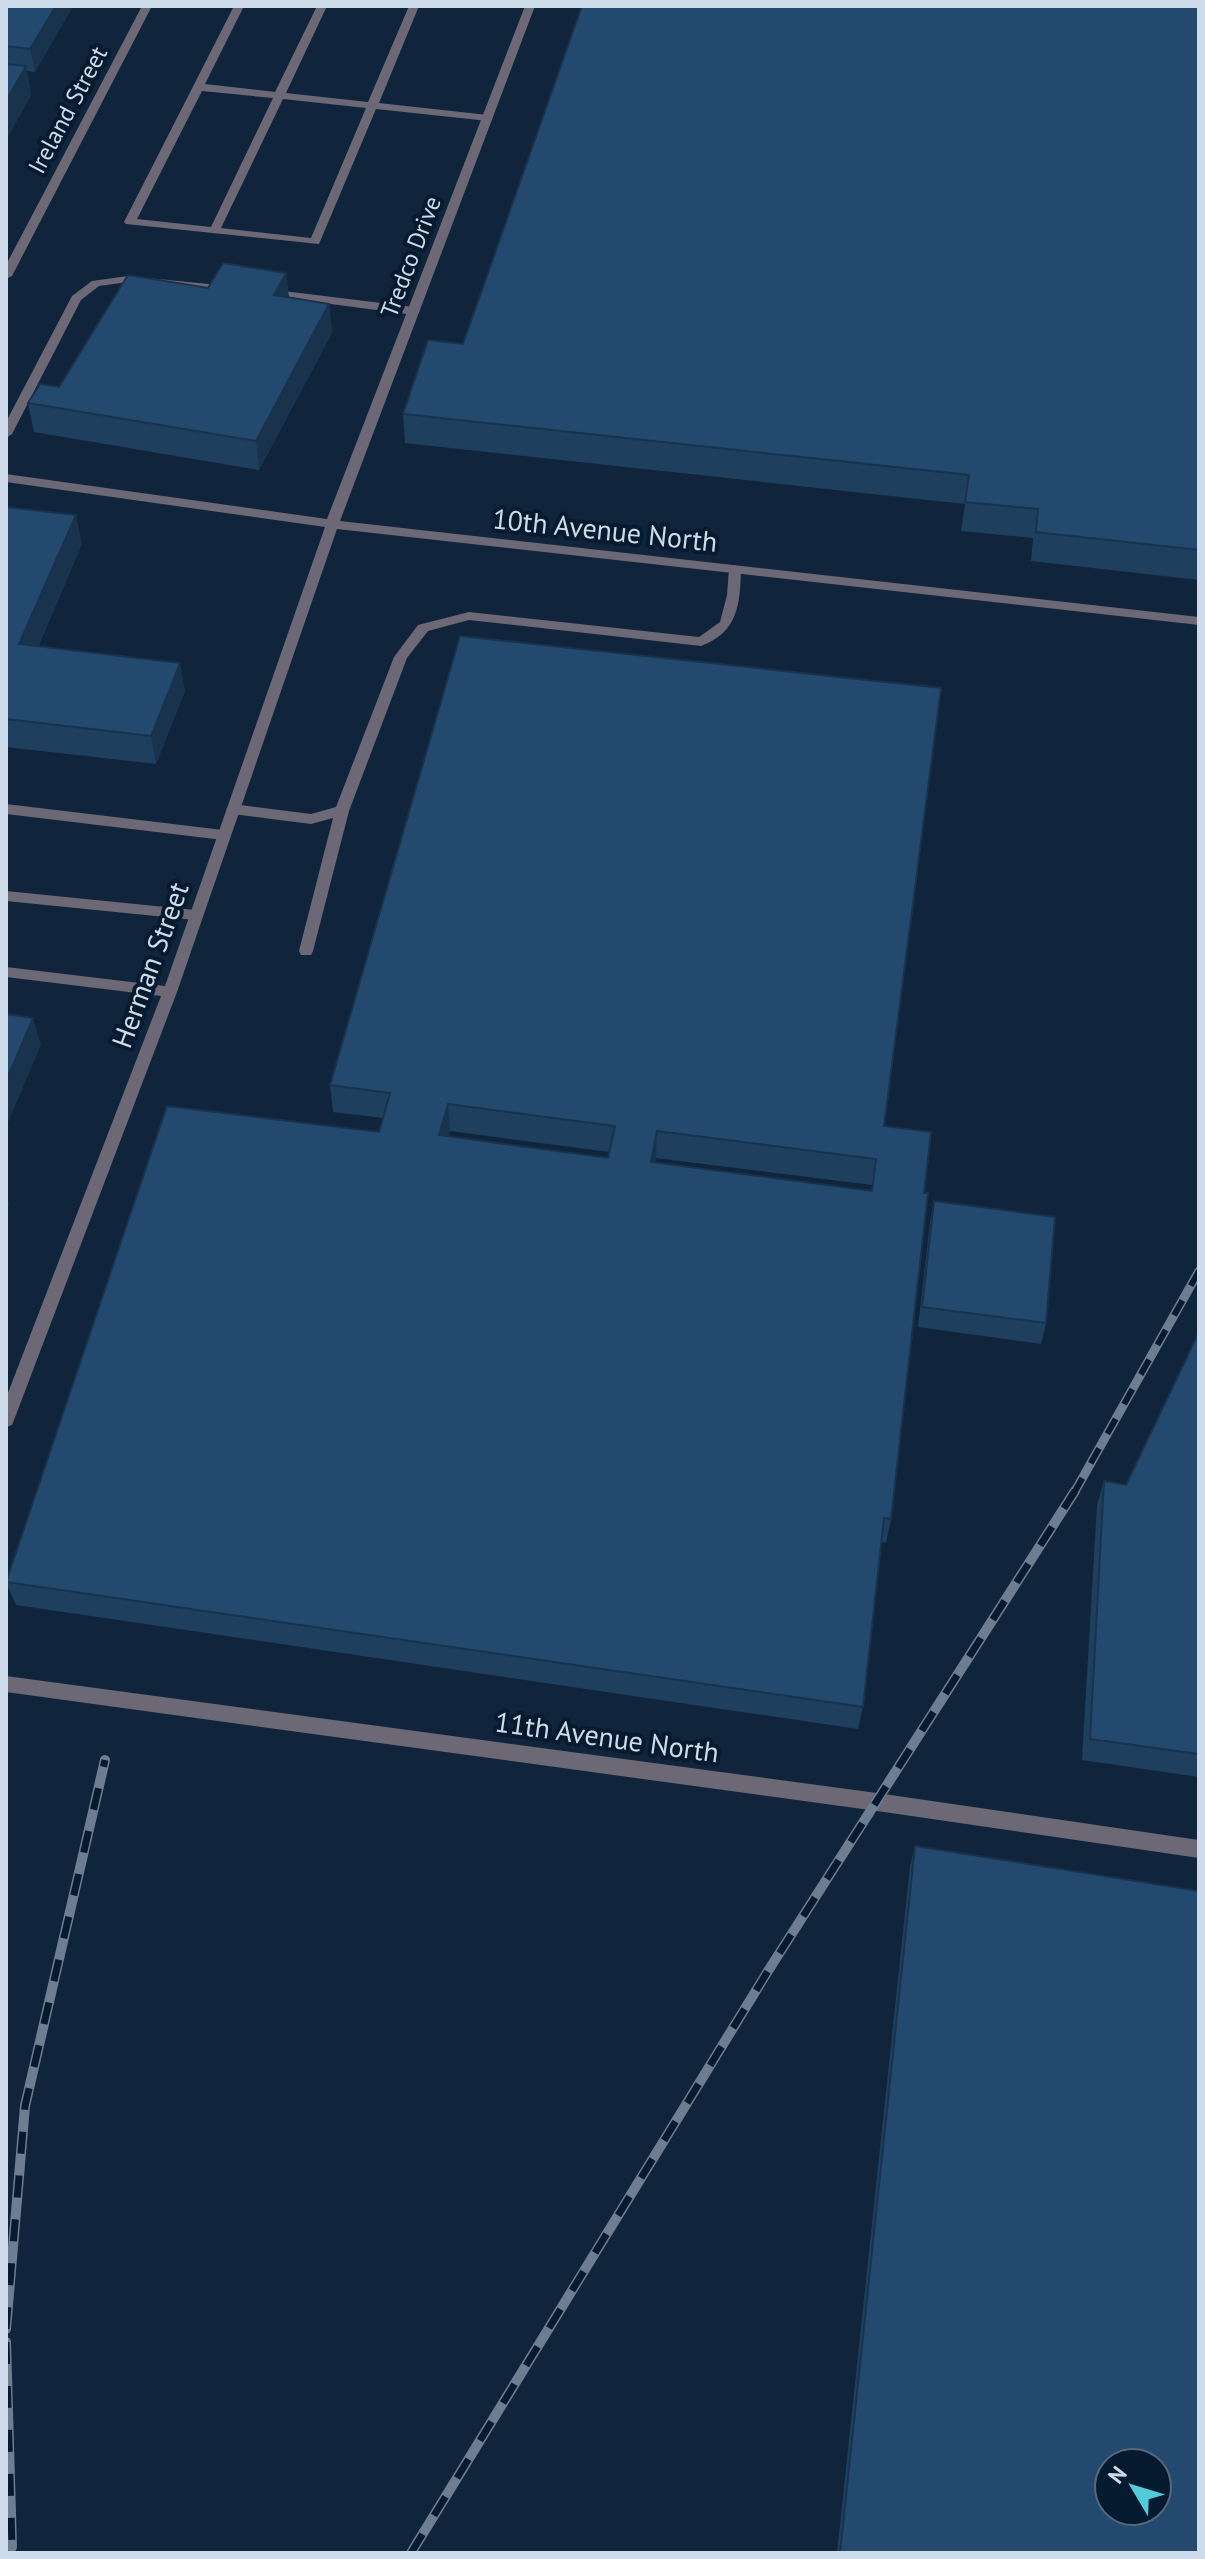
<svg xmlns="http://www.w3.org/2000/svg" width="1205" height="2559" font-family="'PT Sans',sans-serif">
	<style>
		.lines { fill: none; stroke-linecap: round; stroke-linejoin: round }
		.lane { fill: #6c6876; fill-rule: evenodd }
		.street { fill: #6c6876; fill-rule: evenodd }
		.rail-far1-casing { stroke: #6d7e90; stroke-width: 9 }
		.rail-casing { stroke: #6d7e90; stroke-width: 10 }
		.rail-far1 { stroke: #071b30; stroke-width: 6; stroke-dasharray: 17; stroke-linecap: butt }
		.rail { stroke: #071b30; stroke-width: 7; stroke-dasharray: 22; stroke-linecap: butt }
		.wall { fill: #1f3f5f; fill-rule: evenodd }
		.shaded-wall { fill: #19334d }
		.building { fill: #24496e; stroke: #19334d; stroke-width: 2; fill-rule: evenodd }
		.labels { text-anchor: middle; stroke-width: 8; stroke-linejoin: round; paint-order: stroke }
		.far-street-label { font-size: 24px; fill: #cedbea; stroke: #071b30 }
		.street-label { font-size: 28px; fill: #cedbea; stroke: #071b30 }
	</style>
	<rect width="100%" height="100%" fill="#10253b"/>
	<g class="lines">
		<path class="lane" d="M 234,6 L 244,6 L 205,84 L 275,92 L 317,6 L 327,6 L 286,93 L 368,102 L 409,6 L 419,6 L 379,103 L 488,115 L 493,118 L 488,121 L 376,109 L 319,244 L 126,224 L 124,222 ZM 202,91 L 273,98 L 211,227 L 137,219 ZM 283,99 L 366,108 L 311,238 L 221,228 Z
			M 128,276 L 228,286 L 234,289 L 228,292 L 128,282 L 99,286 L 81,300 L 12,434 L 6,438 L 6,422 L 72,296 L 92,281 Z
			M 267,289 L 414,307 L 420,311 L 414,315 L 263,295 L 261,293 Z
			M 735,565 L 741,569 C 740,605 738,632 701,646 L 469,620 L 428,631 L 407,658 L 349,811 L 313,951 L 311,955 L 301,955 L 299,951 L 333,818 L 311,824 L 233,814 L 226,809 L 233,804 L 311,814 L 336,807 L 394,657 L 418,625 L 469,612 L 699,637 L 720,622 L 727,595 L 729,569 Z
			M 6,804 L 223,830 L 230,835 L 223,840 L 6,814 Z
			M 6,891 L 195,910 L 202,915 L 195,920 L 6,901 Z"/>
		<path class="street" d="M 142,6 L 152,6 L 12,276 L 6,279 L 6,265 Z
			M 525,6 L 535,6 L 340,521 L 1199,617 L 1199,625 L 337,529 L 177,992 L 14,1420 L 12,1425 L 6,1427 L 6,1398 L 161,996 L 6,977 L 6,967 L 165,986 L 325,527 L 6,482 L 6,474 L 327,519 Z
			M 6,1676 L 877,1793 L 1199,1840 L 1199,1858 L 877,1811 L 6,1692 Z"/>
		<defs>
			<path id="rail-far1" d="M 1074,1493 L 1199,1271"/>
			<path id="rail" d="M 6,2329 L 25,2106 L 105,1760
				M 6,2342 L 12,2547
				M 411,2553 L 768,1971 L 1075,1491"/>
		</defs>
		<use href="#rail-far1" class="rail-far1-casing"/>
		<use href="#rail" class="rail-casing"/>
		<use href="#rail-far1" class="rail-far1"/>
		<use href="#rail" class="rail"/>
	</g>
	<path class="wall" d="M 6,6 L 73,6 L 35,72 L 27,71 L 31,95 L 6,140 Z
		M 1199,6 L 1199,580 L 1031,561 L 1033,538 L 961,531 L 965,504 L 405,443 L 403,414 L 463,344 Z
		M 286,273 L 289,297 L 329,304 L 332,333 L 259,470 L 34,432 L 28,403 L 59,387 L 208,288 Z
		M 6,507 L 82,544 L 38,647 L 185,691 L 156,764 L 6,747 Z
		M 330,1085 L 884,1126 L 924,1193 L 891,1519 L 886,1543 L 881,1542 L 863,1707 L 858,1729 L 16,1605 L 6,1582 L 379,1132 L 383,1118 L 333,1112 ZM 450,1131 L 609,1152 L 608,1158 L 448,1137 ZM 656,1158 L 872,1185 L 872,1191 L 655,1163 Z
		M 934,1201 L 1046,1323 L 1041,1344 L 918,1327 L 930,1222 Z
		M 1199,1332 L 1199,1777 L 1082,1760 L 1097,1505 L 1104,1481 L 1126,1485 Z
		M 915,1846 L 1199,2553 L 837,2553 L 910,1866 Z"/>
	<path class="shaded-wall" d="M 56,6 L 73,6 L 35,72 L 30,49 Z
		M 26,66 L 31,95 L 6,140 L 6,101 Z
		M 286,273 L 289,302 L 274,295 Z
		M 329,304 L 332,333 L 259,470 L 256,441 Z
		M 76,515 L 82,544 L 26,673 L 19,644 Z
		M 180,663 L 185,691 L 156,764 L 151,736 Z
		M 33,1018 L 41,1045 L 6,1127 L 6,1081 Z
		M 448,1104 L 450,1131 L 441,1162 L 439,1135 Z
		M 657,1131 L 656,1158 L 650,1189 L 651,1162 Z
		M 6,1193 L 9,1204 L 6,1211 Z"/>
	<path class="building" d="M 6,6 L 56,6 L 30,49 L 6,46 Z
		M 582,6 L 1199,6 L 1199,550 L 1036,532 L 1038,509 L 965,502 L 969,475 L 403,414 L 428,340 L 463,344 Z
		M 6,64 L 26,66 L 6,101 Z
		M 223,263 L 286,273 L 274,295 L 329,304 L 256,441 L 28,403 L 40,384 L 59,387 L 128,275 L 208,288 Z
		M 6,507 L 76,515 L 19,644 L 180,663 L 151,736 L 6,719 Z
		M 460,636 L 941,688 L 884,1126 L 931,1132 L 924,1193 L 928,1193 L 891,1519 L 884,1518 L 863,1707 L 6,1582 L 167,1106 L 379,1132 L 390,1093 L 330,1085 ZM 448,1104 L 615,1126 L 608,1158 L 439,1135 ZM 657,1131 L 876,1159 L 872,1191 L 651,1162 Z
		M 6,1014 L 33,1018 L 6,1081 Z
		M 934,1201 L 1055,1217 L 1046,1323 L 922,1307 Z
		M 1199,1332 L 1199,1754 L 1090,1739 L 1104,1481 L 1126,1485 Z
		M 915,1846 L 1199,1891 L 1199,2553 L 840,2553 ZM 1109,2463 L 1157,2463 L 1157,2511 L 1109,2511 Z"/>
	<g class="labels">
		<g class="far-street-label">
			<text transform="translate(68 110) rotate(-62)" y="8">Ireland Street</text>
			<text transform="translate(411 257) rotate(-69)" y="8">Tredco Drive</text>
		</g>
		<g class="street-label">
			<text transform="translate(605 530) rotate(6)" y="10">10th Avenue North</text>
			<text transform="translate(150 965) rotate(-70)" y="10">Herman Street</text>
			<text transform="translate(607 1737) rotate(8)" y="10">11th Avenue North</text>
		</g>
	</g>
	<rect width="1205" height="2559" fill="none" stroke="#cedbea" stroke-width="16"/>
	<g transform="translate(1133 2487) rotate(308)"><circle r="38" fill="#071b30" stroke="#57687a" stroke-width="2"/>
	<path d="M0-6L14 30L0 20L-14 30Z" fill="#52cbd9"/>
	<text y="-12" font-size="22" font-weight="bold" text-anchor="middle" fill="#cedbea">N</text>
	</g>
</svg>
